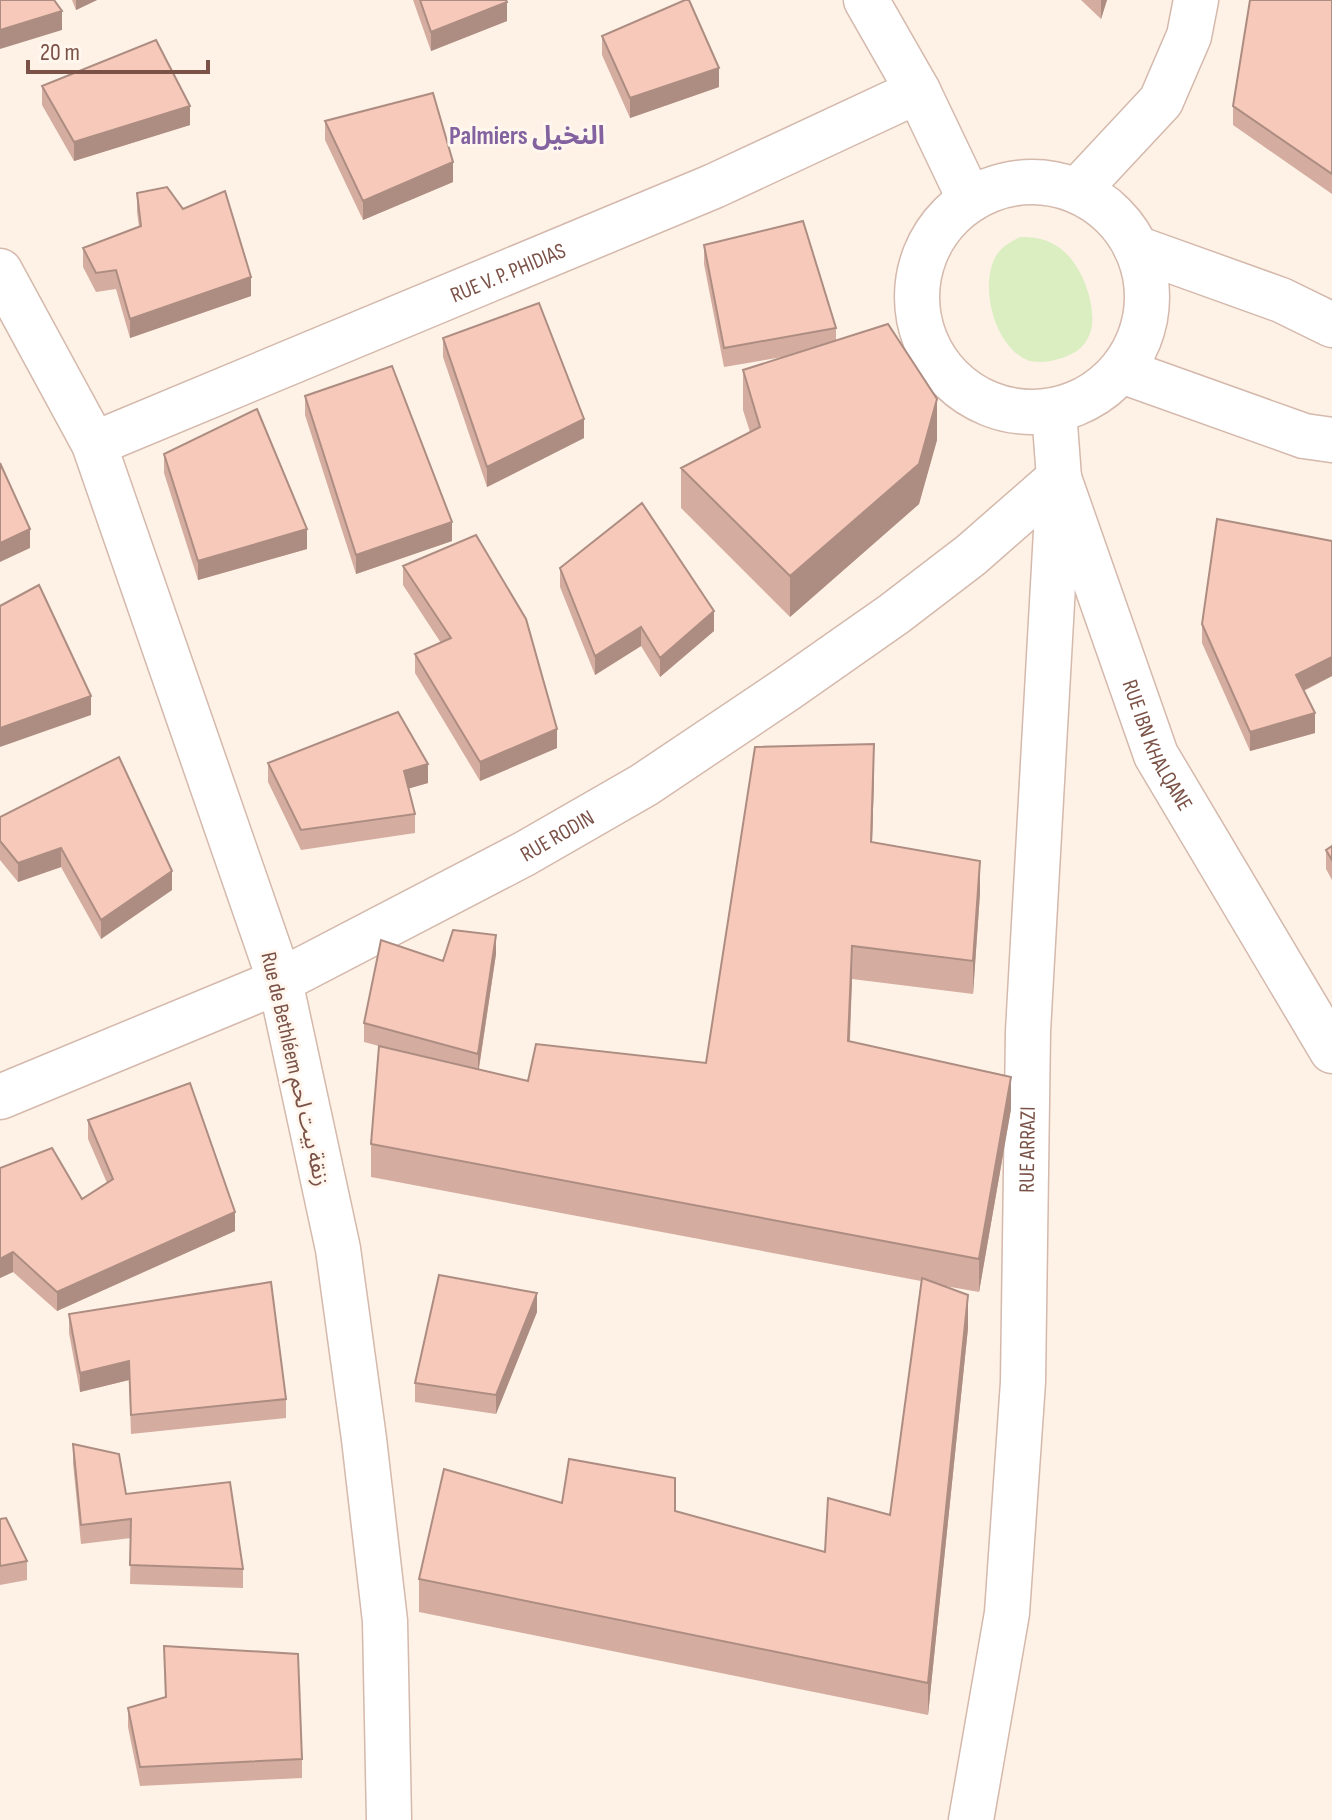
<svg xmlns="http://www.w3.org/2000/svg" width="1332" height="1820" font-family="'Sofia Sans Condensed','Noto Sans Arabic',sans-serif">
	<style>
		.green { fill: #daeec2 }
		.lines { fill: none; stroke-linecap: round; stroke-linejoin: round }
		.minor-casing { stroke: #d4b9ac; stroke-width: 47 }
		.minor { stroke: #fff; stroke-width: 44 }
		.wall { fill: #d4ada0 }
		.shaded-wall { fill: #ad8d82 }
		.building { fill: #f7c9ba; stroke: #ad8d82; stroke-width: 2 }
		.labels { text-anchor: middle; stroke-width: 6; stroke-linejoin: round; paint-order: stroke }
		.street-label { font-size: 22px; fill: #7b5247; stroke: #fff6ee }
		.quarter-label { font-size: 26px; font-weight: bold; fill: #82629f; stroke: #fff6ee }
	</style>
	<rect width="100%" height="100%" fill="#fef1e5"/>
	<path class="green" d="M 1020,237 C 1033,237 1044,238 1055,245 C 1079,258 1095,299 1092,325 C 1090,340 1081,351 1067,356 C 1055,361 1037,365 1025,359 C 994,344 979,285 996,256 C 1002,246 1011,242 1020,237 Z"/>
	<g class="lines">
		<defs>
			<g id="minor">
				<path d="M 866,0 L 918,91 L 970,200"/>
				<circle cx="1032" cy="297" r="115"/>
				<path d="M 1077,191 L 1161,101 L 1189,36 L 1196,0"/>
				<path d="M 1136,248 L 1281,300 L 1332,325"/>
				<path d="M 0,271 L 94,444 L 280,981 L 338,1249 L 364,1439 L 385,1621 L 389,1820"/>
				<path d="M 1122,371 L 1304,436 L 1332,440"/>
				<path id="s1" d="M 1054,411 L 1059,478 L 1156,755 L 1332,1051"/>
				<path id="s2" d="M 94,444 L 714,186 L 918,91"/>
				<path id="s3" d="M 0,1097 L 280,981 L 524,854 L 644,785 L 787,689 L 894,614 L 971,555 L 1059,478"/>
				<path id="s4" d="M 971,1820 L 1007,1613 L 1023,1382 L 1028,1031 L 1059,478"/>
			</g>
		</defs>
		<use href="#minor" class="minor-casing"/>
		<use href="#minor" class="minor"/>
	</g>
	<path class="wall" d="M 72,0 L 97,0 L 76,10 Z
		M 413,0 L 506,0 L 507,21 L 431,51 Z
		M 1081,0 L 1107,0 L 1101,19 Z
		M 1332,0 L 1332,194 L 1233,125 L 1233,106 Z
		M 602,36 L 719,87 L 630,118 L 602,55 Z
		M 42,86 L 190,125 L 74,161 L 42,105 Z
		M 325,121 L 453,182 L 363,220 L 325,140 Z
		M 137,193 L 251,296 L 130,338 L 116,289 L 96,292 L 83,267 L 83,248 L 139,227 L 137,212 Z
		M 704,245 L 836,328 L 836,340 L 937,440 L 919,504 L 790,617 L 681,508 L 681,468 L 750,432 L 743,410 L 743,370 L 788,356 L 724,367 L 704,264 Z
		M 443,338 L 584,438 L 487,487 L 443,357 Z
		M 305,396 L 452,541 L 356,574 L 305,415 Z
		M 164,454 L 307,549 L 198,580 L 164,473 Z
		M 1332,541 L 1332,676 L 1304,691 L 1315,733 L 1250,751 L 1202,643 L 1202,624 Z
		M 403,566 L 557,748 L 480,781 L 415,673 L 415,654 L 441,643 L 403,585 Z
		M 560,568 L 714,631 L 660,677 L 641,646 L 595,675 L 560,587 Z
		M 268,763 L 428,783 L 409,788 L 415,814 L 415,833 L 301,850 L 268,782 Z
		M 874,776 L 872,843 L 980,893 L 973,994 L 852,979 L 850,1041 L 1011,1109 L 979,1292 L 939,1285 L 968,1328 L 928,1715 L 419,1612 L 419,1579 L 562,1503 L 675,1512 L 825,1552 L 890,1515 L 921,1281 L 371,1177 L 371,1144 L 379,1046 L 364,1042 L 364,1023 L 496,954 L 479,1069 L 528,1081 L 706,1063 Z
		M 0,817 L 172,890 L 101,939 L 61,867 L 18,882 L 0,860 Z
		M 1332,846 L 1332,880 L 1326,869 L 1326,850 Z
		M 88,1120 L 235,1231 L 57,1311 L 13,1272 L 0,1278 L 0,1168 L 82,1199 L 107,1183 L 88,1139 Z
		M 537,1312 L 496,1414 L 415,1402 L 415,1383 Z
		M 69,1314 L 286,1399 L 286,1418 L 131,1434 L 129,1380 L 80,1392 L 69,1333 Z
		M 73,1444 L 126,1494 L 243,1569 L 243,1588 L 130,1584 L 131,1538 L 81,1544 L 73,1463 Z
		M 0,1519 L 27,1561 L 27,1580 L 0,1585 Z
		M 164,1646 L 302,1759 L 302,1778 L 140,1786 L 128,1727 L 128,1708 L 165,1697 Z"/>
	<path class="shaded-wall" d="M 76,0 L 97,0 L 76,10 Z
		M 1101,0 L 1107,0 L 1101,19 Z
		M 507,2 L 507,21 L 431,51 L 431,32 Z
		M 62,11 L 62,30 L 0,49 L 0,30 Z
		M 719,68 L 719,87 L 630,118 L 630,98 Z
		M 190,106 L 190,125 L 74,161 L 74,142 Z
		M 453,162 L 453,182 L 363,220 L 363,201 Z
		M 251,277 L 251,296 L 130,338 L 130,319 Z
		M 937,399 L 937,440 L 919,504 L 790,617 L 790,576 Z
		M 584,419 L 584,438 L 487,487 L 487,467 Z
		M 452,522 L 452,541 L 356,574 L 356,555 Z
		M 30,529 L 30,548 L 0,562 L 0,543 Z
		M 307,529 L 307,549 L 198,580 L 198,561 Z
		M 714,611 L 714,631 L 660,677 L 660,658 Z
		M 641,627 L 641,646 L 595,675 L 595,656 Z
		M 1332,657 L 1332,676 L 1296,694 L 1296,675 Z
		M 91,696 L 91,715 L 0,747 L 0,728 Z
		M 1315,713 L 1315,733 L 1250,751 L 1250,732 Z
		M 557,729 L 557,748 L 480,781 L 480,762 Z
		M 874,744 L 874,776 L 871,875 L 871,842 Z
		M 428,764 L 428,783 L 404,790 L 404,771 Z
		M 61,848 L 61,867 L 18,882 L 18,863 Z
		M 980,861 L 980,893 L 973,994 L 973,961 Z
		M 172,871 L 172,890 L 101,939 L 101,920 Z
		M 496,935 L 496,954 L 478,1073 L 478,1054 Z
		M 852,946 L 852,979 L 848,1074 L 848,1041 Z
		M 1011,1077 L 1011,1109 L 979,1292 L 979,1259 Z
		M 235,1212 L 235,1231 L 57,1311 L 57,1292 Z
		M 13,1252 L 13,1272 L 0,1278 L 0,1259 Z
		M 537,1293 L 537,1312 L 496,1414 L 496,1395 Z
		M 968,1295 L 968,1328 L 928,1715 L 928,1683 Z
		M 129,1361 L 129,1380 L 80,1392 L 80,1373 Z"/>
	<path class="building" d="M 0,0 L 54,0 L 62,11 L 0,30 Z
		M 420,0 L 506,0 L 507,2 L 431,32 Z
		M 685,0 L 689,0 L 719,68 L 630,98 L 602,36 Z
		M 1250,0 L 1332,0 L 1332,174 L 1233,106 Z
		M 156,40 L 190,106 L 74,142 L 42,86 Z
		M 433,93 L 453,162 L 363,201 L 325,121 Z
		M 167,187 L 183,209 L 225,191 L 251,277 L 130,319 L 116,270 L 96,273 L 83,248 L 141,226 L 137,193 Z
		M 803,221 L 836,328 L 724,348 L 704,245 Z
		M 539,303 L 584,419 L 487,467 L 443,338 Z
		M 888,324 L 937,399 L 919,464 L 790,576 L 681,468 L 760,427 L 743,370 Z
		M 392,366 L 452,522 L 356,555 L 305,396 Z
		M 257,409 L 307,529 L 198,561 L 164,454 Z
		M 0,463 L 30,529 L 0,543 Z
		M 642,503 L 714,611 L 660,658 L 641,627 L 595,656 L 560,568 Z
		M 1217,519 L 1332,541 L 1332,657 L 1296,675 L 1315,713 L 1250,732 L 1202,624 Z
		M 476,535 L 526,619 L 557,729 L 480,762 L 415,654 L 451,638 L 403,566 Z
		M 39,585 L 91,696 L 0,728 L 0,606 Z
		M 398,712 L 428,764 L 404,771 L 415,814 L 301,830 L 268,763 Z
		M 874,744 L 871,842 L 980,861 L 973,961 L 852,946 L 848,1041 L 1011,1077 L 979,1259 L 371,1144 L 379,1046 L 528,1081 L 536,1044 L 706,1063 L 755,747 Z
		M 119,757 L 172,871 L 101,920 L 61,848 L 18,863 L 0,841 L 0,817 Z
		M 1332,846 L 1332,860 L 1326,850 Z
		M 453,930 L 496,935 L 478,1054 L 364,1023 L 381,940 L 443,961 Z
		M 190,1083 L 235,1212 L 57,1292 L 13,1252 L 0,1259 L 0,1168 L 52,1148 L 82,1199 L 113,1179 L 88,1120 Z
		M 439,1275 L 537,1293 L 496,1395 L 415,1383 Z
		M 922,1278 L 968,1295 L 928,1683 L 419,1579 L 444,1469 L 562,1503 L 569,1459 L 675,1478 L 675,1511 L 825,1552 L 828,1498 L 890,1515 Z
		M 271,1282 L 286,1399 L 131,1415 L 129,1361 L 80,1373 L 69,1314 Z
		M 73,1444 L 119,1454 L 126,1494 L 230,1482 L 243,1569 L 130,1565 L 131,1519 L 81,1525 Z
		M 6,1518 L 27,1561 L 0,1566 L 0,1519 Z
		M 164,1646 L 298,1654 L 302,1759 L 140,1767 L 128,1708 L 166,1697 Z"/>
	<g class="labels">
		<g class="street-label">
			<text dy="8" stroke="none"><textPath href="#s2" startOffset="448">RUE V. P. PHIDIAS</textPath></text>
			<text dy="8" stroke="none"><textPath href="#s1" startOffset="352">RUE IBN KHALQANE</textPath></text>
			<text dy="8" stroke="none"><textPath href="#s3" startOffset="616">RUE RODIN</textPath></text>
			<text transform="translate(296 1069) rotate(77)" y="8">Rue de Bethléem زنقة بيت لحم</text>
			<text dy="8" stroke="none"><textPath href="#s4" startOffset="674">RUE ARRAZI</textPath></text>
		</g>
		<g class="quarter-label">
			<text x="527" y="144">Palmiers النخيل</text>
		</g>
	</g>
	<path d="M28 60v12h180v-12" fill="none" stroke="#7b5247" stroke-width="4"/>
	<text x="40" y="60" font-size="24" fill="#7b5247" stroke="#fff6ee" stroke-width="6" paint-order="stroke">20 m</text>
</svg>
